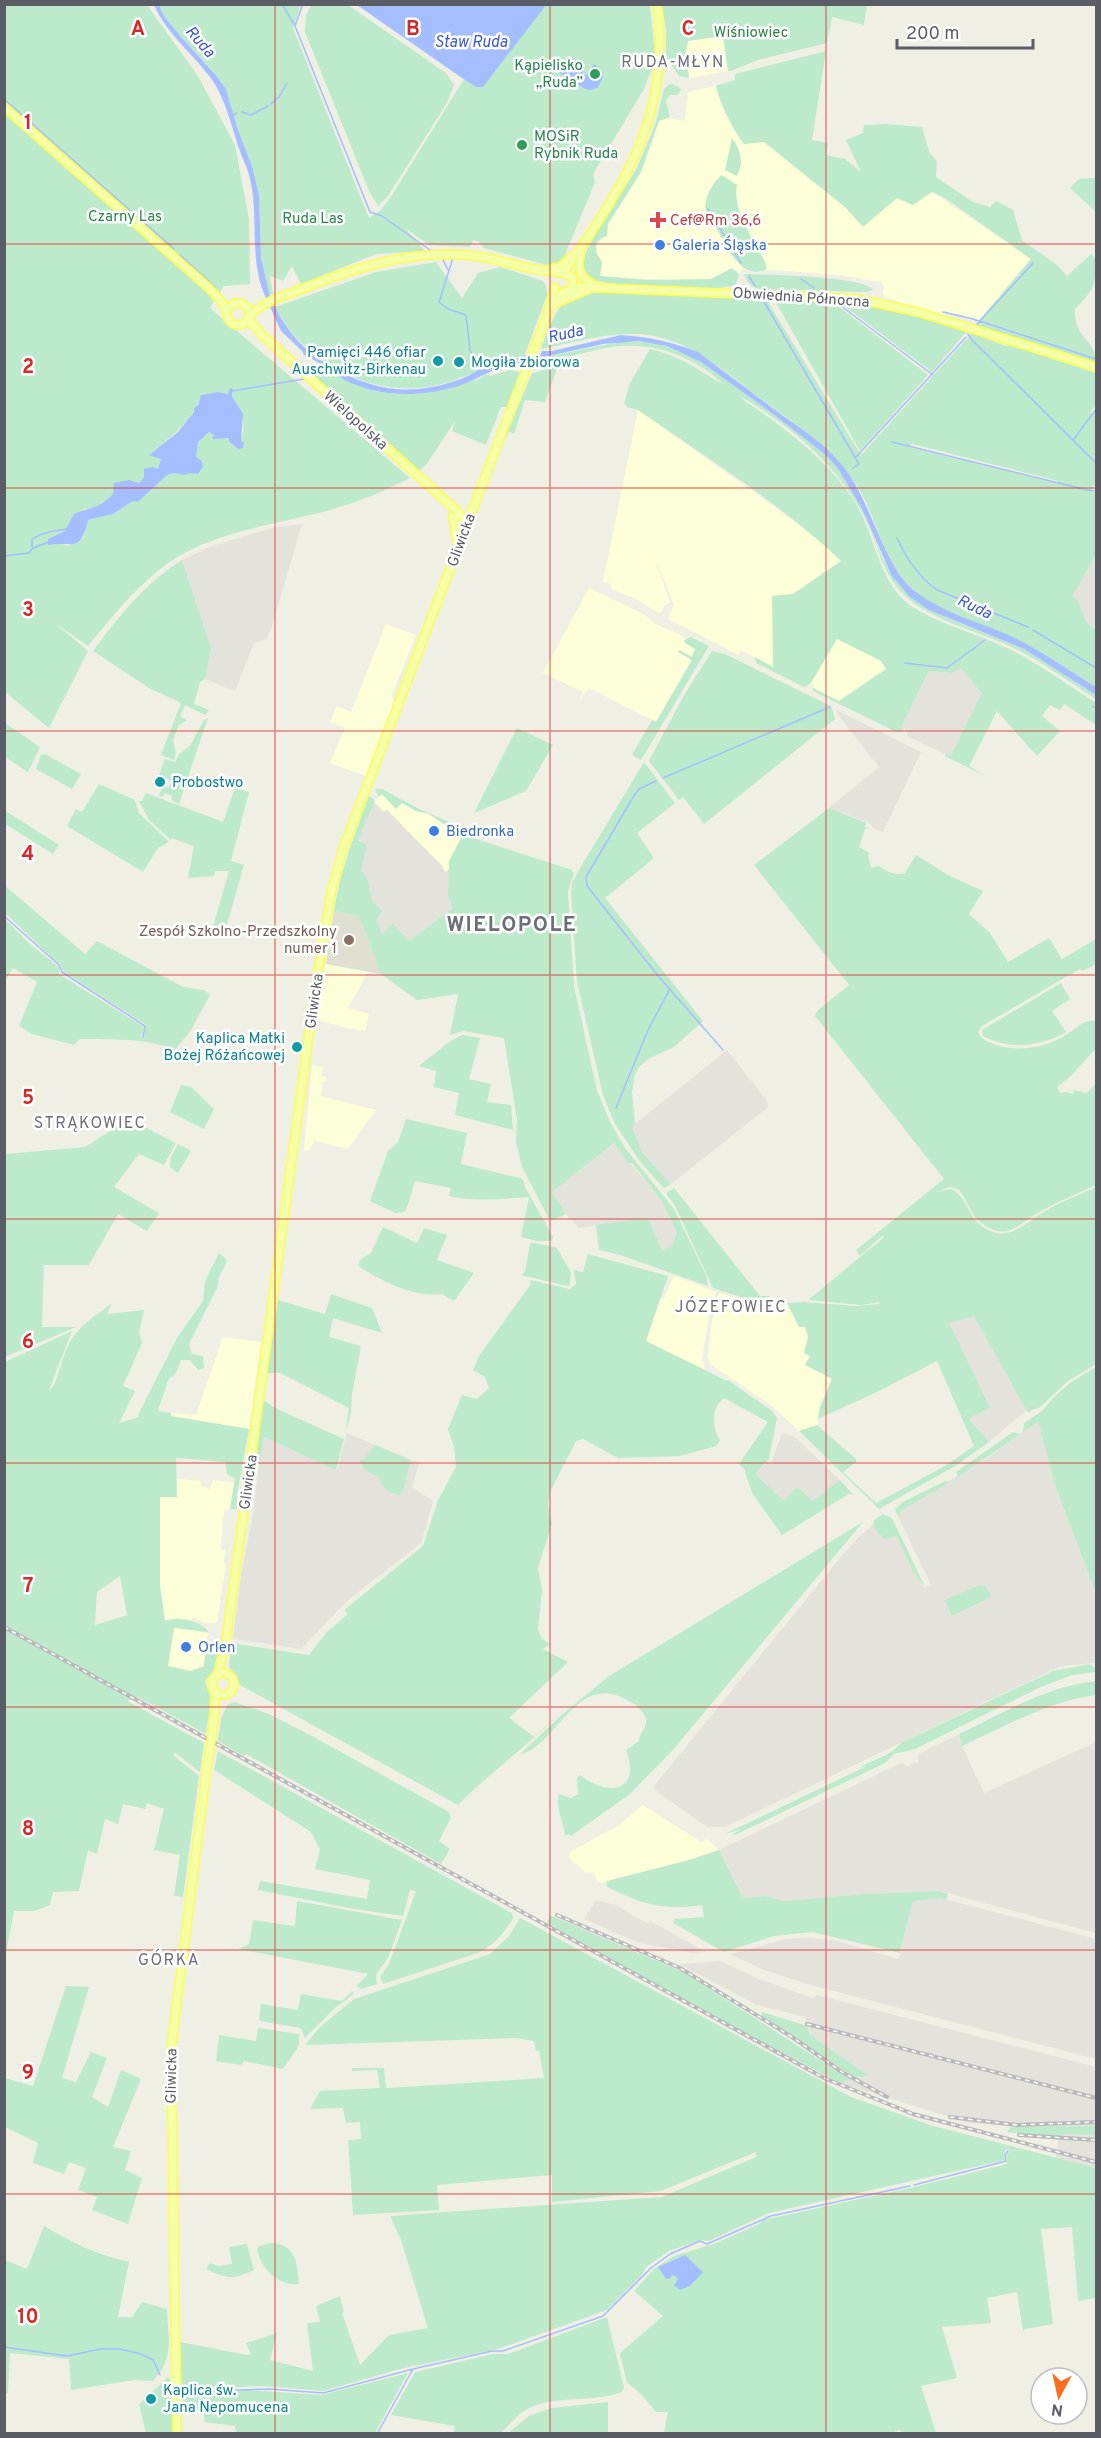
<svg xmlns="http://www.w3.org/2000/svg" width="1101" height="2438" font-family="Overpass,sans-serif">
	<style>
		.commercial { fill: #fdffd9 }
		.industrial { fill: #e3e3db }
		.education { fill: #dfe0d2 }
		.green { fill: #bdeaca; fill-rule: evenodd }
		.water { fill: #a4beff }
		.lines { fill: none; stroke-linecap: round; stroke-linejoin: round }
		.stream { stroke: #a4beff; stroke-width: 1.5 }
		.major-casing { stroke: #feff4d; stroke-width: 10 }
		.major { stroke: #f5ffa9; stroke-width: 7 }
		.rail-casing { stroke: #b9b9ba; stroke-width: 4 }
		.rail { stroke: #fff; stroke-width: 1.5; stroke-dasharray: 4.5; stroke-linecap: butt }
		.major-bridge-casing { stroke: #feff4d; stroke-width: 10; stroke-linecap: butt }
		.major-bridge { stroke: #f5ffa9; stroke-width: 7 }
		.grid { fill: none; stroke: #d62828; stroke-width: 1.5; stroke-opacity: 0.55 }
		.leisure-dot { fill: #2e9e5b; stroke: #fff; stroke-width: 2 }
		.health-dot { fill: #e0444e; stroke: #fff; stroke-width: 2 }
		.shop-dot { fill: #3f7fe0; stroke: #fff; stroke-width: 2 }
		.culture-dot { fill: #0f9aa8; stroke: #fff; stroke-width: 2 }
		.education-dot { fill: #8d6e63; stroke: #fff; stroke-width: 2 }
		.labels { text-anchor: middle; stroke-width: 5; stroke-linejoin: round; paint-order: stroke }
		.park-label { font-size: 15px; fill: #2b8549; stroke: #fff }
		.leisure-label { font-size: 15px; fill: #27864d; stroke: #fff; text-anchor: end }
		.health-label { font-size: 15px; fill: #be3a42; stroke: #fff; text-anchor: start }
		.shop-label { font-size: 15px; fill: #366cbe; stroke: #fff; text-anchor: start }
		.street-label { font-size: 15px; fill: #5b5d66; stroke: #fff }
		.culture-label { font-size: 15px; fill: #0d838f; stroke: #fff; text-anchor: start }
		.education-label { font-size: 15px; fill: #785e54; stroke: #fff; text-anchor: end }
		.water-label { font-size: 16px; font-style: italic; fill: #3958d0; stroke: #fff }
		.neighbourhood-label { font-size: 16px; letter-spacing: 1.5px; fill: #6c6f78; stroke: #fff }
		.district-label { font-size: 21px; font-weight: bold; letter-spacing: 1.5px; fill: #6c6f78; stroke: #fff }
		.grid-label { font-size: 20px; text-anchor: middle; font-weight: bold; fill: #d62828; stroke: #fff; stroke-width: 5; stroke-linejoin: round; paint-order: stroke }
	</style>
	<rect width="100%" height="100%" fill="#eff0e3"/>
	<path class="commercial" d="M 723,36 L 728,71 L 689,78 L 686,52 L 688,41 Z
		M 716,86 L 721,104 L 735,132 L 744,144 L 764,141 L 846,208 L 863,226 L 897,198 L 913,204 L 932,192 L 1031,259 L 978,321 L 946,312 L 944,318 L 885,297 L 882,293 L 884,287 L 881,282 L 840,275 L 743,268 L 731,284 L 600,276 L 602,262 L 596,253 L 596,245 L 606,234 L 608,224 L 641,172 L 661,117 L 685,121 L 688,92 Z
		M 638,410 L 815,536 L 841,561 L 793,594 L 773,667 L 740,650 L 739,655 L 668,619 L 674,605 L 652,551 L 670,602 L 664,606 L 662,611 L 659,613 L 634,598 L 611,589 L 611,584 L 603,582 Z
		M 589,588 L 641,613 L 661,627 L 679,634 L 685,639 L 685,643 L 696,649 L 691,657 L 679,651 L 692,659 L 656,722 L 589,688 L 580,699 L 583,692 L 543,673 Z
		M 386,624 L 416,635 L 392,694 L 394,704 L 366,776 L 330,763 L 345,728 L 330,722 L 337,706 L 351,712 Z
		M 837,638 L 881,661 L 887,669 L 839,701 L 813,688 L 815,685 L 811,683 Z
		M 382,794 L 396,808 L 402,803 L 416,811 L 429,814 L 462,837 L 449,861 L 449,870 L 445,872 L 442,866 L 387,810 L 384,812 L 374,802 Z
		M 326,964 L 368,972 L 348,1008 L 369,1014 L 365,1031 L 347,1028 L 317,1020 Z
		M 312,1065 L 323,1067 L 321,1076 L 326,1077 L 327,1081 L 323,1081 L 321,1096 L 376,1110 L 348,1149 L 314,1141 L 310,1150 L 304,1151 Z
		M 674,1276 L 716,1292 L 709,1316 L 702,1359 L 705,1369 L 686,1362 L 646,1341 L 660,1298 L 664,1299 Z
		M 719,1293 L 763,1305 L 787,1303 L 799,1327 L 805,1326 L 808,1337 L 805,1353 L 810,1355 L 832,1378 L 820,1407 L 817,1425 L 799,1431 L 771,1405 L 710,1364 L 708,1355 L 712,1322 Z
		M 223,1337 L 261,1342 L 249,1429 L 170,1416 L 171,1413 L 196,1415 Z
		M 177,1479 L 201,1481 L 201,1486 L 210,1489 L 213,1480 L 234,1483 L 230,1509 L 225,1509 L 223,1518 L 221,1550 L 225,1550 L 224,1563 L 226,1564 L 217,1623 L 205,1623 L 193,1617 L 190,1620 L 177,1618 L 165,1621 L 160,1586 L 160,1497 L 177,1497 Z
		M 174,1628 L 208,1633 L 204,1666 L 191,1671 L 168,1666 Z
		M 643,1805 L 701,1842 L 707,1839 L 719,1850 L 689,1860 L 601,1883 L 596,1880 L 594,1872 L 586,1873 L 569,1858 L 570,1852 L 619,1825 Z"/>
	<path class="industrial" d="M 302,524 L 273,623 L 267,639 L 254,643 L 235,691 L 205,679 L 211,648 L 182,560 L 209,547 L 251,534 L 276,527 Z
		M 1096,555 L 1096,630 L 1086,622 L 1078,600 L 1072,597 Z
		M 961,668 L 983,693 L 951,757 L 907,736 L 907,731 L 901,728 L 929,671 L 952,673 Z
		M 836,710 L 921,752 L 883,832 L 872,827 L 869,823 L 829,808 L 879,767 L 839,716 Z
		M 374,802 L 384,812 L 387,810 L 442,866 L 445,872 L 449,870 L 448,895 L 452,909 L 409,941 L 382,935 L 377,920 L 383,911 L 372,901 L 368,880 L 361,872 L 366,845 L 358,840 Z
		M 727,1050 L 767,1101 L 768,1107 L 671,1184 L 642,1154 L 631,1127 Z
		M 614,1143 L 663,1203 L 677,1232 L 671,1248 L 661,1250 L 648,1218 L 579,1228 L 566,1214 L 552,1192 Z
		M 974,1316 L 1027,1410 L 989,1442 L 969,1419 L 990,1406 L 948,1323 Z
		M 1038,1421 L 1057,1491 L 1096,1593 L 1095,1663 L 1061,1666 L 725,1827 L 707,1827 L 655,1790 L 654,1786 L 844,1553 L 861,1535 L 881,1518 L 891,1521 L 924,1588 L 931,1585 L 899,1518 L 900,1511 L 987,1458 Z
		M 347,1433 L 419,1463 L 412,1487 L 433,1501 L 421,1543 L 347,1601 L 301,1649 L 233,1639 L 241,1574 L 252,1519 L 263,1437 L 337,1469 Z
		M 784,1433 L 795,1437 L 840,1480 L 813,1501 L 784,1501 L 755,1474 L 767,1462 L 771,1464 L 781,1435 Z
		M 959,1734 L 962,1746 L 984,1793 L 1096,1742 L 1096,1933 L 940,1891 L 865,1894 L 783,1901 L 766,1896 L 743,1898 L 719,1850 L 901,1763 L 907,1766 L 918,1762 L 918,1754 Z
		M 941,1898 L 1096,1939 L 1096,2059 L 807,1984 L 764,1970 L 730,1954 L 786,1939 L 811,1938 L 837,1941 L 899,1959 L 913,1901 Z
		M 596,1900 L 616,1905 L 648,1924 L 650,1921 L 706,1952 L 693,1953 L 639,1943 L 584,1919 Z
		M 720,1961 L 759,1979 L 813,1998 L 817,1995 L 1096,2067 L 1096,2126 L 1047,2128 L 969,2123 L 840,2083 L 867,2074 L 812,2037 L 805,2017 L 757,2005 L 679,1964 Z
		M 1059,2134 L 1096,2135 L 1096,2168 L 1056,2158 Z"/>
	<path class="education" d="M 334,911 L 359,916 L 381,974 L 326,964 Z"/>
	<path class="green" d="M 4,5 L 147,5 L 198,76 L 235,145 L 249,219 L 250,284 L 224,286 L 210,308 L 410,478 C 385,491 358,502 330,510 C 276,525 209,531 163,567 C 134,589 111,618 88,646 L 56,624 L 88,651 L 49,728 L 5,692 ZM 218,392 L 228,394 L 233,392 L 232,396 C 245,417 247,425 238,449 L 229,443 L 230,438 L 212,438 L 214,435 L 209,432 L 198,442 L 196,457 L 185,475 L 174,473 L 167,475 L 138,502 L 133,501 L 113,514 L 88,520 L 83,538 L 68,546 L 48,539 L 65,531 L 84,509 L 92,510 L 106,503 L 113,494 L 139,483 L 153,467 L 158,469 L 161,459 L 150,454 C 170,437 192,423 201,395 Z
		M 159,5 L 301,5 L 293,28 L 369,218 L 381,210 L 390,198 L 464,79 L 476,87 L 546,5 L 650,5 L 655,53 L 652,68 L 644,89 L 593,174 L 595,182 L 562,262 L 547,265 L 484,248 L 479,242 L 473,240 L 470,247 L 429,245 L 405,228 L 425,251 L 376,254 L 301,284 L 292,266 L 283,281 L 270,276 L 273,294 L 269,294 L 261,258 L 259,195 L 252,166 L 238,130 L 226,89 L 213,71 L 181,37 L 164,16 Z
		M 311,5 L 348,5 L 446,73 L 454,85 L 447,103 L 388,196 L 378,206 L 369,191 L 305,32 L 306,16 Z
		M 662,5 L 662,4 L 867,5 L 864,25 L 832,17 L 827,43 L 758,60 L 731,71 L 728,71 L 723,36 L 688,41 L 686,52 L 689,78 L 679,76 L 666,57 L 666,31 Z
		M 826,51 L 812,140 L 828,143 L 826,155 L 845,159 L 861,172 L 846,140 L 863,133 L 864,125 L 887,124 L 922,127 L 929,152 L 937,161 L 936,177 L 973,202 L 990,207 L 996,201 L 1013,210 L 1022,240 L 1057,265 L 1067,276 L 1091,254 L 1096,259 C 1096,284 1094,291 1075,309 C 1074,341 1096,337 1096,364 L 974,327 L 1031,259 L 945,198 L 932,192 L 913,205 L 897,198 L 863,227 L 846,208 L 764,142 L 744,144 C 732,127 721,107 716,86 L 735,80 L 735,74 Z
		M 672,84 L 679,87 L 681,90 L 677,95 L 670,95 L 666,101 L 670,117 L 659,121 L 641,172 L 608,224 L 607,236 L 601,238 C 592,247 596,253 602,262 L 600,276 L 646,280 L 711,279 L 732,268 L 739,274 L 736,284 C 720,294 600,288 585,276 L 581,261 L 600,226 L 636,170 L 656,122 L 664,89 L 668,85 Z
		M 732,138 C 741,150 744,163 737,176 L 725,170 Z
		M 722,175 L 737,185 C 732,211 754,239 765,262 L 767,269 C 741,281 729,249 718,231 C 715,225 708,218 706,211 C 703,200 713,181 722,175 Z
		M 1096,178 L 1096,212 L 1070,188 L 1079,179 Z
		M 436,262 L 462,298 L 478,273 L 500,267 L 543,281 L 546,286 L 547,295 L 524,357 C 511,361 498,364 485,368 C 472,373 459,379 446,383 C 389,399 332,377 293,334 C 286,326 281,316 275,307 L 376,272 Z
		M 744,274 C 765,275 864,276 873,290 L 866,292 L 760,289 C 750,287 748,283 744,274 Z
		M 598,292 L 762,298 L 768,302 L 861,455 L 972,333 L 1006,346 L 1014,346 L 1096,373 L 1096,405 L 1090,413 L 1093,415 L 1096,411 L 1096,484 L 1093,486 L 1092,492 L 1096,492 L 1096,555 L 1072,597 L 1078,600 L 1086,622 L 1096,630 L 1096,687 C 1070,671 1043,652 1014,638 C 982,623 944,614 916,592 C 884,567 878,521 859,489 C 834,448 796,425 759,397 C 726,373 695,344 654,336 C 617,329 577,342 541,349 C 544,339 554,313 562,305 C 570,297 587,295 598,292 ZM 912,444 L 1058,481 L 1058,483 L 908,447 Z
		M 774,299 L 833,302 L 928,375 L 860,451 Z
		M 839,302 C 883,303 926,318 968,330 L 932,372 Z
		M 624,341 L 652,342 L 667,346 L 701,362 L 777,417 L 828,457 L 839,470 L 862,509 L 883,559 L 920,603 L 945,617 L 1024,649 L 1096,695 L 1096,699 C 1067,681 1039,659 1007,645 C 975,630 936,622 909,599 C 883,578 879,548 866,520 C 839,466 790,425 738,395 C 748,404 760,411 771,419 C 803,443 833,468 855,502 C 875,534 877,577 907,603 C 931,622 982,635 1011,650 C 1041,665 1068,685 1096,703 L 1096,725 L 1064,704 L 1060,710 L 1050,705 L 1042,716 L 1060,731 L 1037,756 L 997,711 L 969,766 L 983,775 L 945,756 L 945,754 L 951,756 L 982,693 L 961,668 L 952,673 L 929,671 L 901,728 L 903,729 L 900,732 L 894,731 L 813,691 L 813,688 L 839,701 L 886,669 L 881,661 L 837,639 L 811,683 L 804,687 L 756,663 L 755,657 L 773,667 L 772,596 L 793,594 L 841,561 C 780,503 707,458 638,410 L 627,407 L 624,403 L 630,383 L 650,349 C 683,357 696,369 724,385 C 699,359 658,343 622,346 C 604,347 585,353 567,357 C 557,359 547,368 537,367 L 539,358 Z
		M 559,363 L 545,402 L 525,400 L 514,434 L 509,431 L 503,443 L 532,373 L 538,372 Z
		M 325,368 C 337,374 347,382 359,386 C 397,401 438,393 474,379 L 477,380 L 486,374 L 490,376 L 510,370 L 520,372 L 507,407 L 501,407 L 486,445 L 452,431 L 455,421 L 426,465 L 419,471 L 307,373 Z
		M 182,560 L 211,648 L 205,679 L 200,682 L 194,704 L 209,710 L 205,715 L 185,705 L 180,717 L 187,720 L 178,726 L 173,740 L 176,753 L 174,760 L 161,755 L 181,703 L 149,688 L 93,651 C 119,616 145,583 182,560 Z
		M 691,637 L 709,646 L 641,760 L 632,755 L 652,720 L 656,722 L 692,660 L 678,652 L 679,650 L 692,657 L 695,649 L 685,643 L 684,640 Z
		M 712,651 L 725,654 L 831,706 L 835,719 L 704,824 L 683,797 L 679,800 L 649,761 L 683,697 Z
		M 208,718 L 179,804 L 171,800 L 172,796 L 165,793 L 163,797 L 159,795 L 163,786 L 169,788 L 172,781 L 159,775 L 165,759 L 175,762 L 179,754 L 190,746 L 204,720 Z
		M 5,723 L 40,747 L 28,772 L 5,757 Z
		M 517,728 L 553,745 L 526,791 L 474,813 Z
		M 45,754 L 81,774 L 72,789 L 36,769 L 41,755 Z
		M 644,762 L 675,803 L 637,833 L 654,858 L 605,898 L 703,1021 L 674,1047 L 648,1059 L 639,1067 L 635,1075 L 632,1092 L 635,1124 L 632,1127 L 642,1153 L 671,1184 L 664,1188 L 641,1163 L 615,1124 L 603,1095 L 577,982 L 571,893 L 572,883 L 579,870 Z
		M 99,784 L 135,800 L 139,813 L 169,842 L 158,848 L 143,872 L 67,826 L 76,809 L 82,812 Z
		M 235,788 L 249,792 L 231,861 L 244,865 L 223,938 L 212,931 L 229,871 L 215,871 L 214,876 L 188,878 L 194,846 L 172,838 L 171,840 L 149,820 L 139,801 L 142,801 L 146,793 L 223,822 Z
		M 375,789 L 382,789 L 419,809 L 447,821 L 470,837 L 572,870 L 574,873 L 568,891 L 574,986 L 597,1090 L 610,1122 L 625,1148 L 674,1209 L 706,1275 L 708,1286 L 620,1255 L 599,1250 L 596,1225 L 648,1218 L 662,1250 L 671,1247 L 677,1232 L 663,1203 L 632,1163 L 628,1163 L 614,1143 L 552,1192 L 566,1214 L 550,1221 L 522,1167 L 516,1143 L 517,1120 L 504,1038 L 463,1031 L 450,1035 L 458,994 L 417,1000 L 381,974 L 359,916 L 334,911 C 340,871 355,834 369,796 L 375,800 L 358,840 L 367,845 L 361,871 L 368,880 L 372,901 L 383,911 L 377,920 L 382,934 L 393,924 L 409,941 L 452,909 L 448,895 L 449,861 L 462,836 L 429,814 L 416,811 L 402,803 L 396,809 L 382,794 L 379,797 Z
		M 829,808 L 866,823 L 865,827 L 869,828 L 865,829 L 859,847 L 870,853 L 868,855 L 871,868 L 878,866 C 886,871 895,876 905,873 L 916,855 L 948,875 L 983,891 L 969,914 L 990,933 L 1008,962 L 1049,938 L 1062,959 L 1096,939 L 1096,964 L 1083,971 L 1080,969 L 1071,974 L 982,1026 L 978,1032 C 981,1040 989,1042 996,1045 C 1018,1052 1045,1048 1064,1036 C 1075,1030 1083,1019 1096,1021 L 1096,1048 L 1071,1076 L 1057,1087 L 1060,1093 L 1066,1092 L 1074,1094 L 1073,1090 L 1087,1093 L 1096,1083 L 1096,1185 C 1079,1193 1061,1200 1045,1209 C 1020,1221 1007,1246 978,1220 C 969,1212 967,1198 958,1189 L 949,1187 L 938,1192 L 950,1189 C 966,1195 967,1213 979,1224 C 1006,1246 1022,1225 1045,1211 C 1061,1201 1080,1195 1096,1187 L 1096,1364 L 1068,1381 L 1039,1408 L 1033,1409 L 1028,1413 L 974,1316 L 949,1323 L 990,1407 L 969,1419 L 989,1442 L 955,1466 L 879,1509 L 799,1431 L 817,1425 L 856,1459 L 856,1462 L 843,1472 L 876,1503 L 945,1466 L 974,1446 L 937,1361 L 879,1391 L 818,1419 L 820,1407 L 832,1379 L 805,1365 L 810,1356 L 804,1353 L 808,1337 L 805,1327 L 799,1327 L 787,1303 L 805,1302 L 856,1306 L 879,1304 L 880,1302 L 861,1305 L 808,1300 L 883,1238 L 883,1235 L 862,1254 L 859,1255 L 856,1250 L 944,1179 L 815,1016 L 818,1010 L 849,985 L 754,865 Z
		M 4,810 L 59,845 L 53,854 L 5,824 Z
		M 4,885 L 85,954 L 97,941 L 183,987 L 204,990 L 210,995 L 191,1030 L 175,1050 C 146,1037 112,1040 80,1039 L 74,1045 L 32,1034 L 19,1026 L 37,982 L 13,968 L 5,982 L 5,919 L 30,944 L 60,968 L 59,974 L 144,1027 L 141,1037 L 144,1037 L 146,1025 L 63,971 L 61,966 L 5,913 Z
		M 1061,983 L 1070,999 L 1052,1011 L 1066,1032 C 1041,1046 1010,1051 983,1036 L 982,1030 Z
		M 462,1035 L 480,1038 L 469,1079 L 491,1084 L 487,1102 L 511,1105 L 513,1130 L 455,1115 L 459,1093 L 434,1087 L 436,1071 L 419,1066 L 449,1042 Z
		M 181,1085 L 191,1087 L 214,1109 L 204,1129 L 170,1112 Z
		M 406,1119 L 467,1133 L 461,1164 L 523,1179 L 525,1187 L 553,1237 L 552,1241 L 537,1241 L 521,1237 L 529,1197 C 503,1199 475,1202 449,1196 L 451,1188 L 415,1181 L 407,1208 L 404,1212 L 395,1213 L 370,1201 L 388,1151 L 398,1142 Z
		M 126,1121 L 136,1123 L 176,1143 L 164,1165 L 139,1154 L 114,1187 L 159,1213 L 147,1231 L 118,1214 L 89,1265 L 44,1265 L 42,1327 L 76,1327 L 5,1357 L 5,1154 L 85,1147 Z
		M 178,1144 L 191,1151 L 178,1173 L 170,1167 L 171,1157 Z
		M 674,1188 L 760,1296 L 769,1296 L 770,1301 L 744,1298 L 713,1288 L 675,1206 L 666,1193 Z
		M 383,1227 L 417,1243 L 424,1228 L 447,1235 L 437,1260 L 474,1273 L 454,1301 L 442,1294 C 413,1298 381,1280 358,1266 L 360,1260 L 371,1253 Z
		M 533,1243 L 556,1247 L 571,1272 L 570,1284 L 568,1286 L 521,1275 L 525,1272 L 530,1244 Z
		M 219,1253 L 227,1260 C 224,1271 217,1275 218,1286 L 189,1344 L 192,1354 L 203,1356 L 204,1368 L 198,1370 L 190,1360 L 181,1360 C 177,1368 178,1375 169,1378 L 158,1411 L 171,1413 L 171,1416 L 249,1429 L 237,1495 L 237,1509 L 230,1509 L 235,1479 L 227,1474 L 225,1462 L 176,1458 L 177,1497 L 160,1497 L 160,1586 L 165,1620 C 180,1618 199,1619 209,1632 L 174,1628 L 168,1666 L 191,1671 L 204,1666 L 205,1656 L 209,1651 L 215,1650 L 218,1652 L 215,1669 L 205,1681 L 211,1699 L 206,1734 L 138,1697 L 127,1701 L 204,1743 L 200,1772 L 174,1752 L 174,1756 L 199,1776 L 183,1897 L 174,1896 L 180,1855 L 154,1850 L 164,1809 L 147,1803 L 145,1809 L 123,1804 L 118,1824 L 105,1819 L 97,1854 L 88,1850 L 79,1891 L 53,1892 L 50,1905 L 34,1911 L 14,1911 L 5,1958 L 5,1362 L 72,1331 L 49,1390 L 54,1385 C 61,1368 65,1344 78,1331 C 87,1320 101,1312 112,1303 L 107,1314 L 144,1310 L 139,1332 L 142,1343 L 123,1386 L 135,1391 L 119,1423 L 139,1417 L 138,1415 L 177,1338 L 203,1301 L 205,1281 ZM 120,1576 L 127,1615 L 95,1625 L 97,1592 Z
		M 588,1254 L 668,1276 L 646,1341 L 727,1381 L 728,1380 L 772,1411 L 777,1418 L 769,1459 L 755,1474 L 784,1501 L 797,1487 L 813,1501 L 840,1480 L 853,1494 L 849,1494 L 782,1535 L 752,1493 L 744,1469 L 739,1464 L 768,1422 L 724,1398 C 711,1407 712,1428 720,1440 L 716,1446 L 680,1456 L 618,1458 L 583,1439 L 576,1441 L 550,1492 L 548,1504 L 552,1524 L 538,1568 L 542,1590 L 538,1630 L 542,1639 L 550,1644 L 543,1649 L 568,1662 L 509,1718 L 534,1737 L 565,1710 C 530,1743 492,1771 458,1805 L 240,1685 L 229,1666 L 231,1643 L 309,1655 L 327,1632 L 348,1614 L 344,1610 L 423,1546 L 438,1500 L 456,1467 L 454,1447 L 448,1429 L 462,1395 L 477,1399 L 489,1388 L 485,1377 L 473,1370 L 479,1356 L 531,1284 L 530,1280 L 570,1289 L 576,1284 L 574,1270 L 583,1272 Z
		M 331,1294 L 372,1308 L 382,1333 L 333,1318 L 329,1337 L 361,1346 L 352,1394 L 351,1413 L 345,1434 L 349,1408 L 280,1373 L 267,1373 L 278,1300 L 325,1314 Z
		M 1096,1367 L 1096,1593 L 1057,1491 L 1038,1422 L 1023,1432 L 1024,1423 L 1042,1411 L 1055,1396 L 1071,1382 Z
		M 263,1400 L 275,1408 L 344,1439 L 336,1470 L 264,1437 L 259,1463 L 256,1463 Z
		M 1013,1432 L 1020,1434 L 958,1477 L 956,1472 Z
		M 375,1445 L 410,1460 L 404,1488 L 399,1495 L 388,1491 L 382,1485 L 379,1477 L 365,1470 L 360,1460 L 365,1458 Z
		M 945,1481 L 950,1482 L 900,1511 L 899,1518 L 929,1585 L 895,1509 L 903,1502 Z
		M 883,1514 L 892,1518 L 925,1587 L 913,1571 L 897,1536 L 884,1539 L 873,1526 L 874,1520 Z
		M 863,1522 L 672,1751 L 630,1794 L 571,1836 L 569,1834 L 565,1836 C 564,1821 555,1810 559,1794 L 571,1798 L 578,1794 L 577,1778 L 580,1775 C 609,1798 642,1791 626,1750 L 639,1741 C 639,1733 647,1728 646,1720 C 645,1711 635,1704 627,1700 C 576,1670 556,1748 520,1754 L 564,1713 L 609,1676 Z
		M 980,1585 L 986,1587 L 991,1597 L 952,1616 L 945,1600 Z
		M 1090,1664 L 1096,1668 L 1096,1672 L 1072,1675 L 1041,1687 L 915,1749 L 894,1754 L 885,1763 L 737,1834 L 732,1835 L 741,1829 L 725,1834 L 867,1766 L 859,1768 C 874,1759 889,1757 901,1743 L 1053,1671 Z
		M 1096,1681 L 1096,1695 C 1049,1701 1006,1726 962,1746 L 959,1734 C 1003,1713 1047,1686 1096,1681 Z
		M 235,1702 L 271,1715 L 314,1737 L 449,1812 L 451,1818 L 439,1841 L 450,1849 L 441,1864 L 246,1754 L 244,1756 L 218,1741 L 221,1719 L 227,1705 Z
		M 218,1751 L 512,1913 L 513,1919 C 503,1934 494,1945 478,1953 L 383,1984 L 380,1977 L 389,1964 L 416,1891 L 410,1890 L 403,1916 L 354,1909 L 258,1890 L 260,1881 L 367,1899 L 370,1880 L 315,1869 L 320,1850 L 311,1832 L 214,1770 Z
		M 719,1850 L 743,1898 L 766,1896 L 783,1901 L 865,1894 L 940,1891 L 948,1894 L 946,1900 L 941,1898 L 913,1901 L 900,1953 L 812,1932 L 774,1936 L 724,1952 L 673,1923 L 674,1919 L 704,1917 L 702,1905 C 664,1911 641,1904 607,1887 L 607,1881 L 689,1860 Z
		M 297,1901 L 402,1920 L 388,1958 L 376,1975 L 377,1984 L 361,1989 L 357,1986 L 368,1974 L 238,1949 L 249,1944 L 253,1920 L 295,1926 Z
		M 550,1915 L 683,1972 L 851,2080 L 840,2083 L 722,2021 L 547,1923 Z
		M 520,1918 L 851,2097 L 930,2125 L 1096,2168 L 1096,2298 L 1078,2301 L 1072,2227 L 1041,2229 L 1053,2324 L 1025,2329 L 1023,2332 L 1017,2292 L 987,2298 L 991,2323 L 942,2327 L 957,2378 L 921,2386 L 936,2433 L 903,2433 L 900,2430 L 895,2431 L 896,2434 L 664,2433 L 668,2412 L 656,2412 L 639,2392 L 627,2383 L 620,2353 L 663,2316 L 634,2291 L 655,2268 L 674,2256 L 716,2243 L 759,2224 L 763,2220 L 910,2188 L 1007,2164 L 1007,2155 L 1010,2150 L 1006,2149 L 1004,2155 L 1005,2160 L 769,2213 L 709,2241 L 701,2240 L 669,2251 L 646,2267 L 642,2275 L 607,2310 L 498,2349 L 404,2368 L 323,2391 L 263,2386 L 182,2390 L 180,2342 L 247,2355 L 251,2354 L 246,2343 L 277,2333 L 270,2360 L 313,2371 L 307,2323 L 320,2322 L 316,2306 L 340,2296 L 344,2312 L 342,2313 L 360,2365 L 389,2335 L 428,2328 L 401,2240 L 390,2216 L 662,2197 L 756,2157 L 756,2152 L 661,2191 L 552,2202 L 552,2175 L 437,2185 L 439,2210 L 353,2215 L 348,2140 L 361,2139 L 360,2122 L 346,2123 L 343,2108 L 310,2109 L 320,2091 L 380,2088 L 377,2070 L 352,2071 L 352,2068 L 384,2068 L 386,2088 L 544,2078 L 539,2050 L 536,2051 L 534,2041 L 516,2038 L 305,2045 L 320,2027 L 354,1999 L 490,1954 L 509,1936 Z
		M 66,1986 L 89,1987 L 62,2078 L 76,2082 L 91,2052 L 107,2058 L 92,2097 L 108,2107 L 121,2070 L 141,2079 L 113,2147 L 131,2151 L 125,2170 L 142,2178 L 128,2224 L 92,2210 L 97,2197 L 78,2190 L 86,2168 L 69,2162 L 64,2174 L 33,2163 L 38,2143 L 5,2127 L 5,2078 L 33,2086 Z
		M 352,1991 L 354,1994 L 336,2007 L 305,2038 L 301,2028 L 259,2021 L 261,2004 L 298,2010 L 301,1994 L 342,2001 Z
		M 762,2012 L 807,2026 L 810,2034 L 817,2040 L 868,2075 L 856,2078 L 761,2016 Z
		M 258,2028 L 299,2034 L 299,2046 L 283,2069 L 244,2061 L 241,2065 L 216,2061 L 219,2035 L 256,2041 Z
		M 1096,2126 L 1096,2135 L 1060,2134 L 1059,2138 L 1007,2132 L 1011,2127 Z
		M 44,2226 C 73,2243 95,2254 129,2262 L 118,2317 L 132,2317 L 142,2302 L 167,2309 C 168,2339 175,2357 153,2381 L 134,2380 L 71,2390 L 69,2359 L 10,2353 L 8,2393 L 5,2393 L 5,2260 L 27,2269 Z
		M 271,2243 C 297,2244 297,2264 299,2284 C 279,2287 260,2268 257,2249 L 259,2246 Z
		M 247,2244 L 254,2270 C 233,2280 227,2279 206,2269 L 210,2263 L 218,2266 L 232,2264 L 229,2247 Z
		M 607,2317 L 624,2387 L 622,2392 C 591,2404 549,2393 521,2413 C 514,2419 507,2427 501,2433 L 454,2433 L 455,2426 L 391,2415 L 415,2372 L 493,2354 L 508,2354 Z
		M 408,2373 L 375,2433 L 236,2433 L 235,2426 L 204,2422 L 204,2410 L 183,2410 L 181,2393 L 248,2390 L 321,2395 Z
		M 168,2377 L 172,2383 L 173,2433 L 146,2433 L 139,2404 Z
		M 608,2402 L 608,2433 L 508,2433 L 529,2416 L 551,2408 Z"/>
	<path class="water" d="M 154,5 L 159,5 L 164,16 L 181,37 L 215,74 L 226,89 L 238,130 L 252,166 L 259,195 L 261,258 L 270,296 L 266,298 C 247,258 261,213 248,171 C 246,165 243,160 241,154 C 232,129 226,98 210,77 C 191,52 167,34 154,5 Z
		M 357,5 L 546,5 L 483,87 L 476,87 L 462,78 Z
		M 574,58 L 583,70 L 583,75 L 587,75 L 594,64 L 600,69 L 603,77 L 598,87 C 588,94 580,86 569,78 L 569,73 L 563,75 L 559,73 L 560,67 L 567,66 L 570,60 Z
		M 274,305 C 287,332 306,353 332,367 C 374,391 409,396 455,381 C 466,378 474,372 484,368 C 499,363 514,360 528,354 L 524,363 C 500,363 478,380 455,387 C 418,397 378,398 343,379 C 331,372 317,360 304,355 L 302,351 L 281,331 L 270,307 Z
		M 621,335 C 649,337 673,342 698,352 C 726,373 754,394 782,415 C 803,430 825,444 841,464 C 872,499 882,567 916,592 C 945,614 983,623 1015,638 C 1043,652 1070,671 1096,687 L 1096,695 L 1024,649 L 929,610 L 910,597 L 892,576 L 862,509 L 839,470 L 828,457 L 777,417 L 701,362 L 667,346 L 639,341 L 603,344 L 539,358 L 542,351 L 552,351 Z
		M 230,388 L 233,389 L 232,396 L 243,414 L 241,441 L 244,443 L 243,448 L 238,449 L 229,442 L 229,438 L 212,439 L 214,435 L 209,432 L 198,442 L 196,457 L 201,460 L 203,467 L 198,474 L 189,473 L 185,475 L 174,473 L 167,475 L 138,502 L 133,501 L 113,514 L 88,520 C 80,554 73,541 48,545 L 48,539 L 65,531 L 74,514 C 91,507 99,509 113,494 L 114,483 L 129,480 L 139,483 L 144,477 L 144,469 L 153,467 L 158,469 L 161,459 L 149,455 L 178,432 L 194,412 L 194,408 L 198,405 L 201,395 L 218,392 L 228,394 Z
		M 685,2255 L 703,2272 L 690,2286 L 680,2290 L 674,2285 L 678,2279 L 677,2277 L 673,2275 L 669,2279 L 666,2279 L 658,2267 Z"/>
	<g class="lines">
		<path class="stream" d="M 282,4 L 294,24
			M 303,4 L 295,26 L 370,212 L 382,216 L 430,250
			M 4,99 L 132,212
			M 271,104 L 279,97 L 287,83
			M 242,112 L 251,115 L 268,106
			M 233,115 L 237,113
			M 708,209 L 741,263
			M 140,219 L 174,249
			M 180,255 L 215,287
			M 453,258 L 439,302 L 448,309 L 466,315 L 470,350 L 480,371
			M 443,260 L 448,270
			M 749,276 L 755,286
			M 801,279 L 814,288
			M 763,300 L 859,464 L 853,468
			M 841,306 L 933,375
			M 943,312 L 973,319 L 1096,359
			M 977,324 L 1033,263
			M 968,334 L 972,340 L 1096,463
			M 310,373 L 326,367
			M 232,391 L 304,379
			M 1074,439 L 1096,409
			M 892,442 L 1087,490 L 1096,491
			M 856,457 L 966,337
			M 897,538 C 906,558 919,577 937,590 L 1028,627
			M 32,547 L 32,540 C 41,532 55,531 66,529
			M 4,556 L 29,553 L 33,548 L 49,542
			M 1033,630 L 1096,668
			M 905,663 L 947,668 L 985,640
			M 1093,707 L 1094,707
			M 663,778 L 830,707
			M 656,781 L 639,789 L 632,799 L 586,877 L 587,886 L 659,977 L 723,1050
			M 4,916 L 59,965 L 62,972 L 145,1026 L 143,1037
			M 616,1108 L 648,1030 L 670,989
			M 914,2185 L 1006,2161 L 1005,2155 L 1008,2151
			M 4,2347 L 67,2356 L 100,2349 L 120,2349 L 141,2354 L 153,2360 L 160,2375
			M 182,2392 L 269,2389 L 323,2393 L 413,2369 L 492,2351 L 503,2351 L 603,2316 L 651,2268 L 670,2254 L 700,2241 L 707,2244 L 771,2216 L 910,2186
			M 377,2434 L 413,2369"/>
		<defs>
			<path id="major" d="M 4,107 L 210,289 L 224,305 L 227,313
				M 581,250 C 577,269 578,278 597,286
				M 547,270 L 561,266 L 571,257
				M 564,272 C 624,186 672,115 657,4
				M227 314a11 11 0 1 1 22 0a11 11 0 1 1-22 0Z
				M 554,304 L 587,290
				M 553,305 L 563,292 L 580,287 L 858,299 L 918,312 L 1096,367
				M 453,516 L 458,546
				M 467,524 L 456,510 L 263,336 L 250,321 L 250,315 C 264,301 289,294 307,287 C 363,265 416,249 476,256 C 496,259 515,265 534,269 C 545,272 567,271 573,278 L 572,288
				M212 1684a11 11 0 1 1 22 0a11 11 0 1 1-22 0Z
				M 218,1673 L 226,1641 L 313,1004 L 331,893 L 343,849 L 547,315 L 555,287
				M 214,1721 L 215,1693
				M 177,2434 L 171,2049 L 207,1767"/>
		</defs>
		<use href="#major" class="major-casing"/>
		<use href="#major" class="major"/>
		<defs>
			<path id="rail" d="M 4,1627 L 824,2078 L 913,2114 L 1096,2162
				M 557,1915 L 680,1968 L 792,2037 L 842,2072 L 887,2097
				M 807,2024 L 1096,2098
				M 950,2117 L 1017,2125 L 1096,2122
				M 1019,2135 L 1096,2140"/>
		</defs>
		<use href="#rail" class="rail-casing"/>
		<use href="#rail" class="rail"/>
		<defs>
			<path id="major-bridge" d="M 207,1767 L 214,1721"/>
		</defs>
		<use href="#major-bridge" class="major-bridge-casing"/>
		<use href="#major-bridge" class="major-bridge"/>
	</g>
	<path class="grid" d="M 275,4 L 275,2434M 550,4 L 550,2434M 826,4 L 826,2434M 4,244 L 1096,244M 4,488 L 1096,488M 4,731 L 1096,731M 4,975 L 1096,975M 4,1219 L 1096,1219M 4,1463 L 1096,1463M 4,1707 L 1096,1707M 4,1950 L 1096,1950M 4,2194 L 1096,2194"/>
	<g class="leisure-dot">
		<circle cx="595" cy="74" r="6"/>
		<circle cx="522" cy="145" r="6"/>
	</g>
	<path class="health-dot" d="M655 211h6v6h6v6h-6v6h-6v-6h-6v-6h6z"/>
	<g class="shop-dot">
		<circle cx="660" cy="245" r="6"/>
		<circle cx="434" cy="831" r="6"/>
		<circle cx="186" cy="1647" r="6"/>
	</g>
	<g class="culture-dot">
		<circle cx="438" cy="361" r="6"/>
		<circle cx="459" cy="362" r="6"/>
		<circle cx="160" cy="782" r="6"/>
		<circle cx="297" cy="1047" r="6"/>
		<circle cx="151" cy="2399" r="6"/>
	</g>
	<circle class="education-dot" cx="349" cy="940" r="6"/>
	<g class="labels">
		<g class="park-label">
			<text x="751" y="37">Wiśniowiec</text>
			<text x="125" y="221">Czarny Las</text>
			<text x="313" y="223">Ruda Las</text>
		</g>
		<g class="leisure-label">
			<text x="583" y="70">Kąpielisko<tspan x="583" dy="17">„Ruda”</tspan></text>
			<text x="534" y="141" text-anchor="start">MOSiR<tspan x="534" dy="17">Rybnik Ruda</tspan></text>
		</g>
		<g class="health-label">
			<text x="670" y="225">Cef@Rm 36,6</text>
		</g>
		<g class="shop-label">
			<text x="672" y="250">Galeria Śląska</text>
			<text x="446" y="836">Biedronka</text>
			<text x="198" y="1652">Orlen</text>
		</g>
		<g class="street-label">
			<text transform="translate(801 297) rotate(4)" y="5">Obwiednia Północna</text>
			<text transform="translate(356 420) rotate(42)" y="5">Wielopolska</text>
			<text transform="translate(461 540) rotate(-70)" y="5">Gliwicka</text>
			<text transform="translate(314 1001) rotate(-82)" y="5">Gliwicka</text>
			<text transform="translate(248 1482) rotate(-82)" y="5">Gliwicka</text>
			<text transform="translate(171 2076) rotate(-89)" y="5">Gliwicka</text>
		</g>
		<g class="culture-label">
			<text x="426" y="357" text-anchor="end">Pamięci 446 ofiar<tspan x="426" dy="17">Auschwitz-Birkenau</tspan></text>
			<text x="471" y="367">Mogiła zbiorowa</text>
			<text x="172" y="787">Probostwo</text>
			<text x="285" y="1043" text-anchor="end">Kaplica Matki<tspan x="285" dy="17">Bożej Różańcowej</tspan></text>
			<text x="163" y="2395">Kaplica św.<tspan x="163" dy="17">Jana Nepomucena</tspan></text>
		</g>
		<g class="education-label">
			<text x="337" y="936">Zespół Szkolno-Przedszkolny<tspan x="337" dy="17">numer 1</tspan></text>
		</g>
		<g class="water-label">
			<text transform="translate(201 41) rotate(49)" y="6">Ruda</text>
			<text x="471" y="47">Staw Ruda</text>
			<text transform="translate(565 333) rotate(-13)" y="6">Ruda</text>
			<text transform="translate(975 606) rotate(26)" y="6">Ruda</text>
		</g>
		<g class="neighbourhood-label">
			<text x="673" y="67">RUDA-MŁYN</text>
			<text x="90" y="1128">STRĄKOWIEC</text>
			<text x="731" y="1312">JÓZEFOWIEC</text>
			<text x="169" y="1965">GÓRKA</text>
		</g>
		<g class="district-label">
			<text x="512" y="931">WIELOPOLE</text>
		</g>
	</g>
	<g class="grid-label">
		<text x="138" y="35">A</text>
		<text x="413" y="35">B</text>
		<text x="688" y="35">C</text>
		<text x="28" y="129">1</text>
		<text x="28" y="373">2</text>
		<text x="28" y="616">3</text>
		<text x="28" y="860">4</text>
		<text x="28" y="1104">5</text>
		<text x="28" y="1348">6</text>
		<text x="28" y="1592">7</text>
		<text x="28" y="1835">8</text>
		<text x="28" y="2079">9</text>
		<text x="28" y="2323">10</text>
	</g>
	<rect width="1101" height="2438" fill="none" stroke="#5b5d66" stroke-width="12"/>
	<g transform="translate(1059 2396) rotate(188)"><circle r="28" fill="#ffffff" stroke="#bdbec2" stroke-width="1.5"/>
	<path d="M0-4.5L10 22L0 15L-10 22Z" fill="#fb6e1e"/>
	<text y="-9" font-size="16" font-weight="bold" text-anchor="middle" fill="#5b5d66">N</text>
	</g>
	<path d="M897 39v9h136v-9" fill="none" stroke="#5b5d66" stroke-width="3"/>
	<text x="906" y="39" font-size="18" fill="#5b5d66" stroke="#ffffff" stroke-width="4.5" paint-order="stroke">200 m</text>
</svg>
